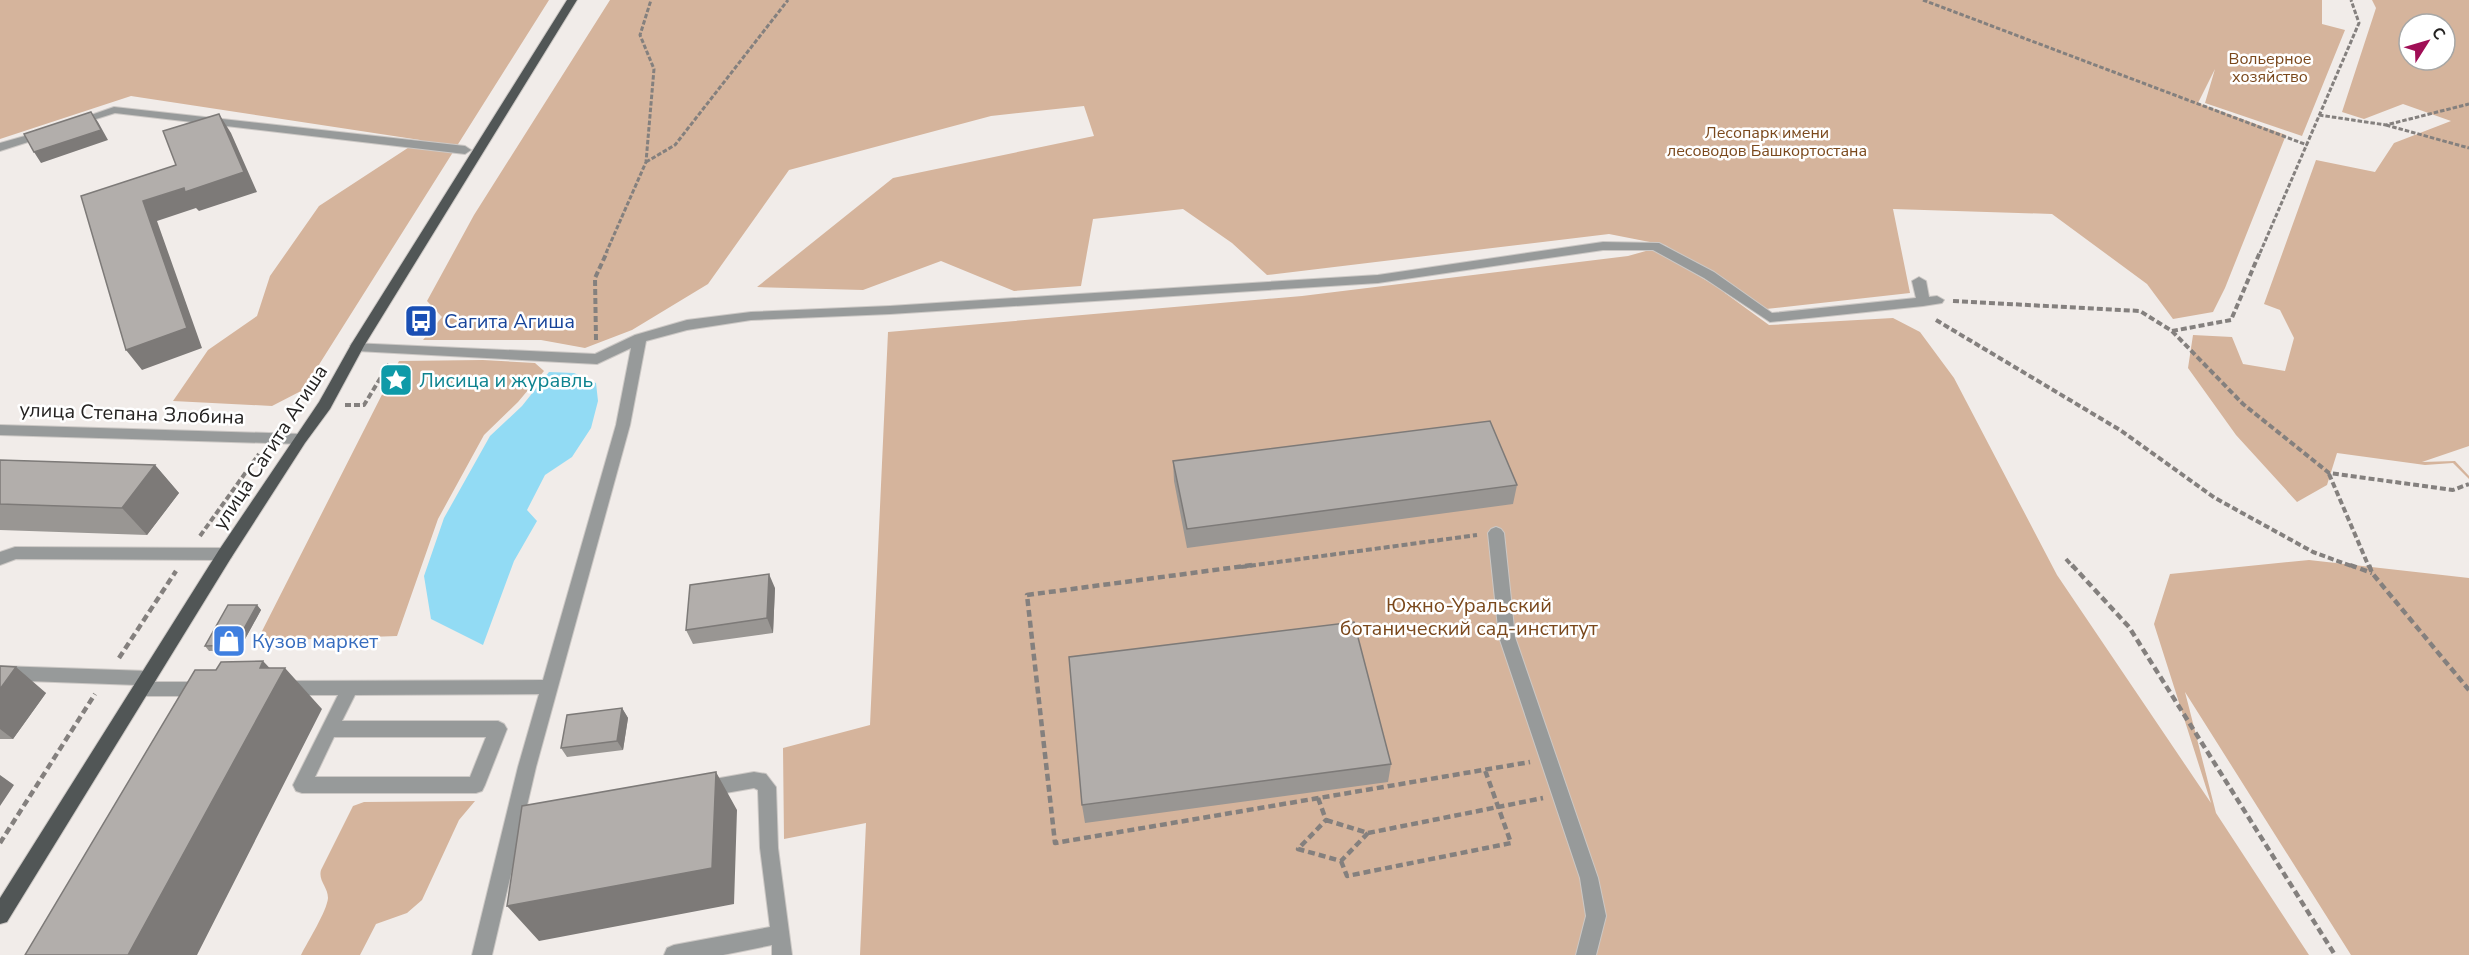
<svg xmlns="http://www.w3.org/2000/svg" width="2469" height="955" font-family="'Nunito Sans',sans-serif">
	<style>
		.green { fill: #d5b49c; fill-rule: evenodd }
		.water { fill: #92dbf4 }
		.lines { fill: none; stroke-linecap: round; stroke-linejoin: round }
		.minor-casing { stroke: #ccc8c5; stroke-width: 2 }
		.major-casing { stroke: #ccc8c5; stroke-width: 2 }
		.path-far2 { stroke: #84807e; stroke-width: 3; stroke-dasharray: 4.5 2; stroke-linecap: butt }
		.path-far1 { stroke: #84807e; stroke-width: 4; stroke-dasharray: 6 3; stroke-linecap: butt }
		.path { stroke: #84807e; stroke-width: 4.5; stroke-dasharray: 7 4; stroke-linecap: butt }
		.minor { fill: #979a9a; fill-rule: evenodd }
		.major { fill: #515656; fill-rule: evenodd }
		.wall { fill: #999693 }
		.shaded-wall { fill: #7d7a78 }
		.building { fill: #b2aeab; stroke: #7d7a78; stroke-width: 1.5 }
		.labels { text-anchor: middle; stroke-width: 5; stroke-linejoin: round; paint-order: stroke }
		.far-park-label { font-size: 16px; fill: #7a481c; stroke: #fff }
		.transit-label { font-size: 20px; fill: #164399; stroke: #fff; text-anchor: start }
		.culture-label { font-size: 20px; fill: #0d838f; stroke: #fff; text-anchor: start }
		.street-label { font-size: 20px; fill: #242221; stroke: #fff }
		.park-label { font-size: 20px; fill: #7a481c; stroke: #fff }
		.shop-label { font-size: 20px; fill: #366cbe; stroke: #fff; text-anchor: start }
	</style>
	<rect width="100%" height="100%" fill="#f1ece9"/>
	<path class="green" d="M 0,0 L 549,0 L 303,390 L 272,406 L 173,401 L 208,350 L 257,316 L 270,276 L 319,206 L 420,140 L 131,96 L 0,139 Z
		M 610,0 L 2322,0 L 2322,24 L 2345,30 L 2302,136 L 2205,103 L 2215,69 L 2198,103 L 2286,135 L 2225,288 L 2213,312 L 2173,319 L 2147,284 L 2052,214 L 1893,209 L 1910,293 L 1766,309 L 1722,281 L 1725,293 L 1769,325 L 1893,318 L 1920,332 L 1954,378 L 2057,575 L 2211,803 L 2154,624 L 2170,574 L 2309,560 L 2469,578 L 2469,955 L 2351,955 L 2185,692 L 2216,813 L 2309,955 L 860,955 L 866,823 L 784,839 L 783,748 L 870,725 L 888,332 L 1302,296 L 1628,256 L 1653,249 L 1721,289 L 1719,280 L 1665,245 L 1609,234 L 1267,275 L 1232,243 L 1183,209 L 1093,219 L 1081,286 L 1014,291 L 941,261 L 863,290 L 757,287 L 893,178 L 1094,136 L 1084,106 L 991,116 L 789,170 L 708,284 L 632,330 L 585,348 L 541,340 L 423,340 L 442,317 L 427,301 L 474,215 Z
		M 2372,0 L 2469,0 L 2469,446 L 2422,462 L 2455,461 L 2469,476 L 2469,479 L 2453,463 L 2425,465 L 2337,453 L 2327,485 L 2297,502 L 2236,435 L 2188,368 L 2193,335 L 2232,337 L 2243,364 L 2285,371 L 2294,338 L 2280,310 L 2264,304 L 2316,160 L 2375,172 L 2394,143 L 2451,121 L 2403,104 L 2364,119 L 2342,112 L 2376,8 ZM 2409,24 L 2445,24 L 2445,60 L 2409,60 Z
		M 483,360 L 535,363 L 544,371 L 518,402 L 484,435 L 438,519 L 397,636 L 257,641 L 399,361 Z
		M 475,801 L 459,820 L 422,900 L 407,913 L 376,924 L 360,955 L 301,955 C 308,941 327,911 328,898 C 328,887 318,881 321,870 L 353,806 L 364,802 Z"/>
	<path class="water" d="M 549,372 L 574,373 L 596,383 L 598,401 L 591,428 L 572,457 L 545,475 L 527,510 L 537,521 L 514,561 L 483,645 L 431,619 L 424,576 L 444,518 L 490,436 L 522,406 Z"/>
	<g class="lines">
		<defs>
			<path id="minor" d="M 114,107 L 465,146 L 471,150 L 465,154 L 115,113 L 77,125 L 71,122 Z
				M 46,130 L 50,131 L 50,135 L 0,151 L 0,143 Z
				M 1603,242 L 1659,243 L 1714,272 L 1772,313 L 1916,298 L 1912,281 L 1919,277 L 1926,281 L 1929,297 L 1937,296 L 1944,300 L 1942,303 L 1923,306 L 1770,322 L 1704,278 L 1653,250 L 1603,250 L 1378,283 L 890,314 L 751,320 L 687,330 L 646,341 L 630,425 L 536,767 L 492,955 L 472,955 L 518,767 L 539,694 L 355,695 L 342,721 L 498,721 L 504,724 L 507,729 L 485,785 L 482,791 L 476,793 L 302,793 L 296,791 L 293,785 L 338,695 L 282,695 L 276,693 L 273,688 L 276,683 L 282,681 L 543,680 L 616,425 L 631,348 L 597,364 L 357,351 L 352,349 L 350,346 L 352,343 L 595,354 L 635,335 L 687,320 L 751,312 L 890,306 L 1378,275 ZM 334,737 L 486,737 L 470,777 L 315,777 Z
				M 0,425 L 300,434 L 307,439 L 300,444 L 0,435 Z
				M 1496,527 L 1501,529 L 1504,533 L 1515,637 L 1598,878 L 1606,916 L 1596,955 L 1576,955 L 1586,916 L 1580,878 L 1499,637 L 1488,533 L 1491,529 Z
				M 15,547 L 225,548 L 231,550 L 233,554 L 231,558 L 225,560 L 16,559 L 0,565 L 0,552 Z
				M 0,666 L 148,671 L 154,673 L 156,678 L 155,682 L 204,682 L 210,684 L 213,689 L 210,694 L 204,696 L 143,696 L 137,694 L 134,689 L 137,685 L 0,680 Z
				M 754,772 L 766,774 L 776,787 L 778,848 L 792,955 L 772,955 L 772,945 L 723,955 L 664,955 L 667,948 L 674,945 L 770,927 L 760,848 L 758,790 L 754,788 L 703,797 L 697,795 L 694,789 L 697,783 L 703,781 Z"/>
			<path id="major" d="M 567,0 L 577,0 L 364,346 L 330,409 L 305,443 L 231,558 L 7,922 L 0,924 L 0,898 L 219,550 L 319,402 L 352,343 Z"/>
		</defs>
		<use href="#minor" class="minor-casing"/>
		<use href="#major" class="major-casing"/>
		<path class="path-far2" d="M 1923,0 L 2307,145
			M 2319,115 L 2386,125 L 2469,104
			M 2386,125 L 2469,148
			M 646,162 L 675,145 L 788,0
			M 606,253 L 646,162 L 654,69 L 640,35 L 651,0
			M 2260,253 L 2359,23 L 2351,0"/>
		<path class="path-far1" d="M 1953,301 L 2140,311 L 2172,331 L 2243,404 L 2329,473 L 2453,490 L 2469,484
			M 1936,320 L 2120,430 L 2215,498 L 2313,552 L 2354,567
			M 2172,331 L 2231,320 L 2260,252
			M 411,334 L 421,321
			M 596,340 L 595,278 L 607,252
			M 345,405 L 364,405 L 389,364
			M 2329,474 L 2369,567
			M 200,536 L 259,454
			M 2066,559 L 2073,567
			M 1241,567 L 1477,535"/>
		<path class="path" d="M 1252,565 L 1027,595 L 1055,843 L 1530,762
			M 2072,565 L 2129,627 L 2335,955
			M 2350,565 L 2372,573
			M 2369,565 L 2372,573 L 2469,690
			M 119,658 L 176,571
			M 1318,798 L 1326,820
			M 1326,820 L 1368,833 L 1341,861 L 1298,849 Z
			M 1368,833 L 1543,798
			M 0,843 L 95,694
			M 1341,861 L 1347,876 L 1511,843 L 1485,770"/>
		<use href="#minor" class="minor"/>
		<use href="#major" class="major"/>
	</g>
	<path class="wall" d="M 0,460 L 155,465 L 179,493 L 147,535 L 0,530 Z
		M 1173,461 L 1517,485 L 1513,504 L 1187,548 L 1174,481 Z
		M 775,588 L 773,633 L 693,644 L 686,630 Z
		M 257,605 L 261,610 L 239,650 L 209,651 L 205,646 Z
		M 0,666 L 46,693 L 13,739 L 0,739 Z
		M 622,708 L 628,718 L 623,750 L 567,757 L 561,748 Z
		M 1391,764 L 1388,782 L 1085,823 L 1082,805 Z"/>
	<path class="shaded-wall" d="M 91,112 L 98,122 L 108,140 L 41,163 L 34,152 Z
		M 219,114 L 231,133 L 257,192 L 199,211 L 196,208 L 157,221 L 202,348 L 142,370 L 126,350 L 143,201 L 184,188 Z
		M 155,465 L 179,493 L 147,535 L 122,508 Z
		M 769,574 L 775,588 L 773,633 L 767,618 Z
		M 257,605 L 261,610 L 239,650 L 235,645 Z
		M 263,661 L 279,678 L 285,668 L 322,709 L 197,955 L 128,955 Z
		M 16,667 L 46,693 L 13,739 L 0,729 L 0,689 Z
		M 622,708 L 628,718 L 623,750 L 617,741 Z
		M 716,772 L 737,810 L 734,904 L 539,941 L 507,906 Z
		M 0,775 L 14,785 L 0,806 Z"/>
	<path class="building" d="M 91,112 L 101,130 L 34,152 L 24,134 Z
		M 219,114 L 244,172 L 185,192 L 184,188 L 143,201 L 187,328 L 126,350 L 81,196 L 176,165 L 163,131 Z
		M 1490,421 L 1517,485 L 1187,529 L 1173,461 Z
		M 0,460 L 155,465 L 122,508 L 0,504 Z
		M 769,574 L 767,618 L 686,630 L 690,585 Z
		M 228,605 L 257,605 L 235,645 L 205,646 Z
		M 1354,622 L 1391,764 L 1082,805 L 1069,657 Z
		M 263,661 L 260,668 L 285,668 L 128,955 L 25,955 L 195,670 L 216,670 L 221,662 Z
		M 0,666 L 16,667 L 0,689 Z
		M 622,708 L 617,741 L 561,748 L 567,715 Z
		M 716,772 L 712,868 L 507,906 L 522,806 Z"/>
	<defs>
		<symbol id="bus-square" viewBox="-11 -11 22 22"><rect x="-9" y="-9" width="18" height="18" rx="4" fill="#1a4fb4" stroke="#fff"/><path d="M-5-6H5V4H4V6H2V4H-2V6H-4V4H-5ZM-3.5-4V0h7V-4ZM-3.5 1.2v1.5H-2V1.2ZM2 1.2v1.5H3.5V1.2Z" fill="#fff"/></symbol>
		<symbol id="sight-square" viewBox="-11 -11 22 22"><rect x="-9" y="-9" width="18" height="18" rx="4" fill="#0f9aa8" stroke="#fff"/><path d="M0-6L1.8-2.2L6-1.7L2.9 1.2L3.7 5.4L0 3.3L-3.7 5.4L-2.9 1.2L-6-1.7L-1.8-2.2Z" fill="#fff"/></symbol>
		<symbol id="shop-square" viewBox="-11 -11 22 22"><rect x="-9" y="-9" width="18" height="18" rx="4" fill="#3f7fe0" stroke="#fff"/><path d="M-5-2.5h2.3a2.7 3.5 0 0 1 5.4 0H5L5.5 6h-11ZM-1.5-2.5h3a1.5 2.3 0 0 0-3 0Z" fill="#fff"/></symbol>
	</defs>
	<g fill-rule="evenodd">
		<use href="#bus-square" x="402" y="302" width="38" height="38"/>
		<use href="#sight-square" x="377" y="361" width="38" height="38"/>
		<use href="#shop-square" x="210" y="622" width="38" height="38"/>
	</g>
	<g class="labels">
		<g class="far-park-label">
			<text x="2270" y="64">Вольерное<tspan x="2270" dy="18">хозяйство</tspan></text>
			<text x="1767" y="138">Лесопарк имени<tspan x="1767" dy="18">лесоводов Башкортостана</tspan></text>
		</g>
		<g class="transit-label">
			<text x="444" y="328">Сагита Агиша</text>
		</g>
		<g class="culture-label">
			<text x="419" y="387">Лисица и журавль</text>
		</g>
		<g class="street-label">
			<text transform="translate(132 413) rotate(2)" y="7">улица Степана Злобина</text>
			<text transform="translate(270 447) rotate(-57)" y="7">улица Сагита Агиша</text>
		</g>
		<g class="park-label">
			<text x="1469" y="612">Южно-Уральский<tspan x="1469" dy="23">ботанический сад-институт</tspan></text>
		</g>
		<g class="shop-label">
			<text x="252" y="648">Кузов маркет</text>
		</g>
	</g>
	<g transform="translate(2427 42) rotate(53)"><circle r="28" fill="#ffffff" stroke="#a7a7a6" stroke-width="1.5"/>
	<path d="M0-4.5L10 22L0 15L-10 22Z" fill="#a00e56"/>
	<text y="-9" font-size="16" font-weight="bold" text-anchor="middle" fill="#242221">С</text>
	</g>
</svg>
